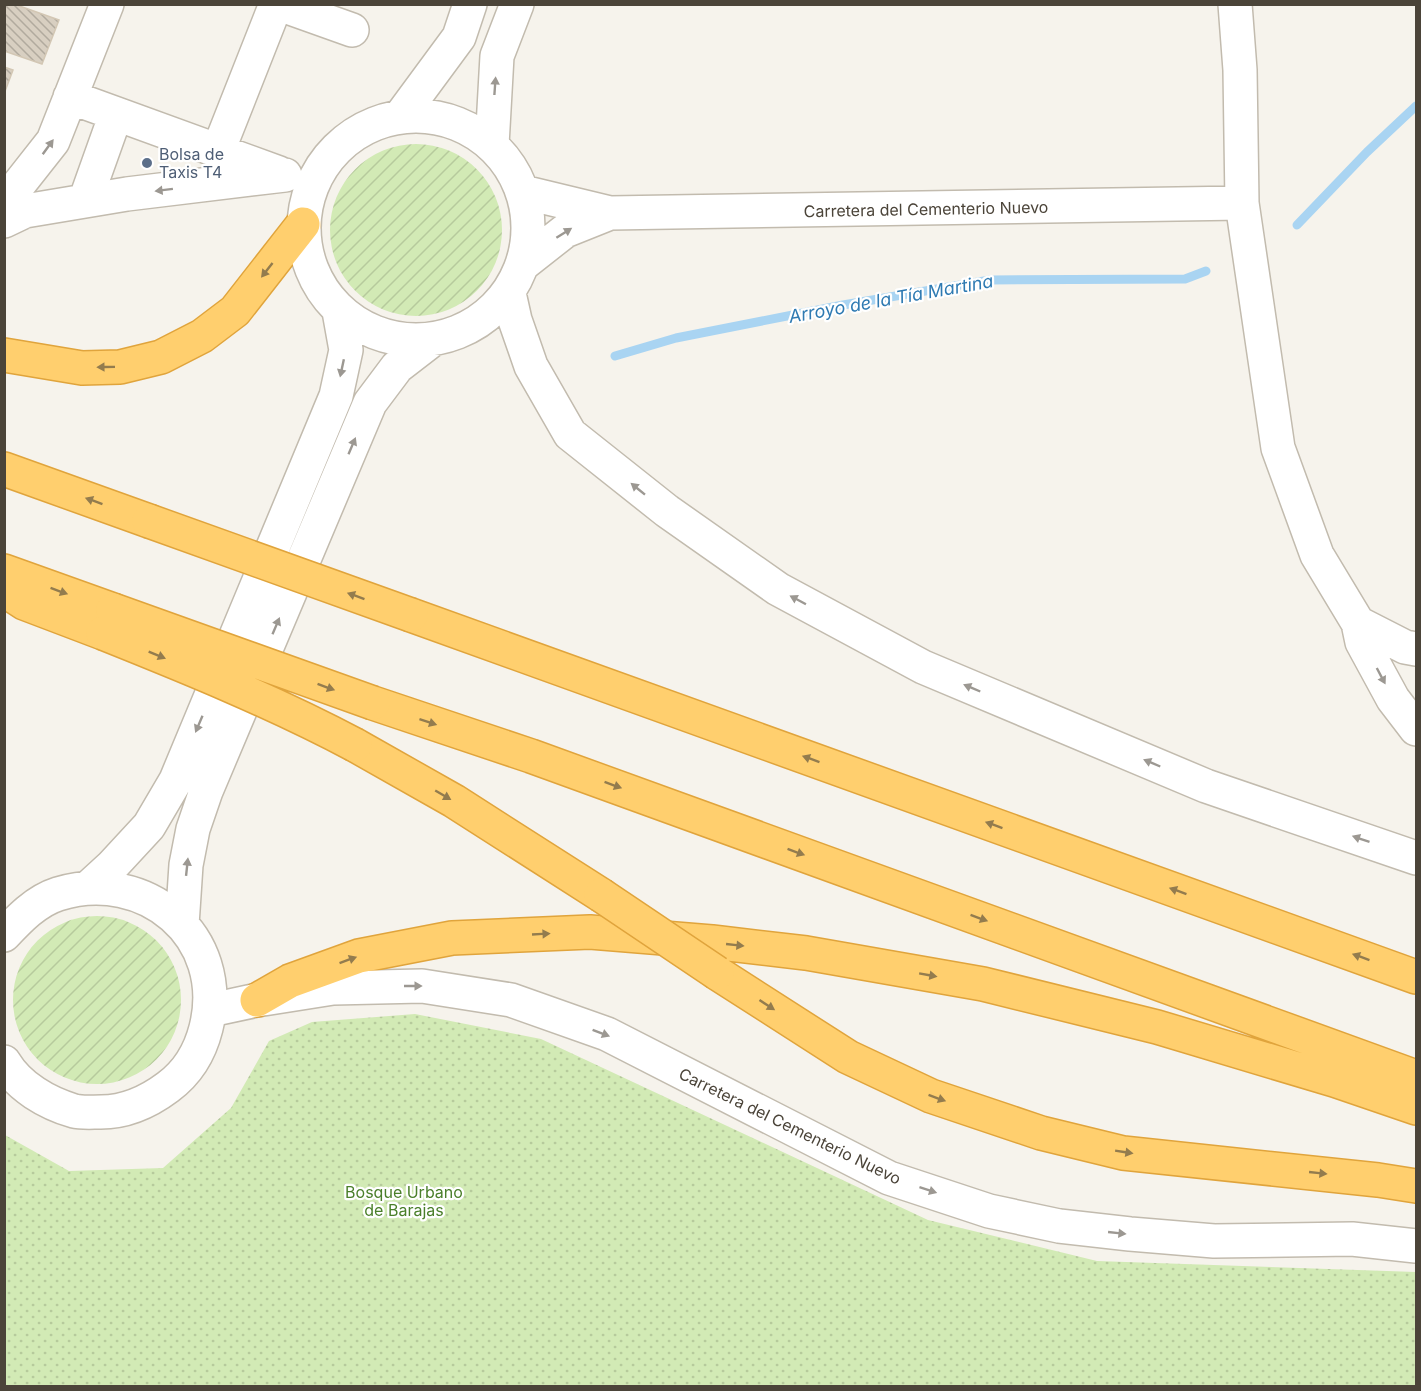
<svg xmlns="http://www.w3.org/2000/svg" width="1421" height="1391" font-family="Inter,sans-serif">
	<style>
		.park { fill: url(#park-dots) }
		.garden { fill: url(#garden-furrows) }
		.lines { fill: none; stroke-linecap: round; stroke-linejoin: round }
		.stream { stroke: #a9d4f2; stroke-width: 9 }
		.building { fill: url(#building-back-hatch); stroke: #d3c7b4; stroke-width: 1.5 }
		.minor-casing { stroke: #c2bbae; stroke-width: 36 }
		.highway-casing { stroke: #e0a43c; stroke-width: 36 }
		.minor { stroke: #fff; stroke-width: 33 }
		.highway { stroke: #ffcf6e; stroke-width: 33 }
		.highway-bridge-casing { stroke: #e0a43c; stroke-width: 36; stroke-linecap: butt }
		.highway-bridge { stroke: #ffcf6e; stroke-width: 33 }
		.oneway { fill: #9c9892 }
		.oneway2 { fill: #937c4e }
		.service-dot { fill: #5c6f8a; stroke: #fff; stroke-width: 2 }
		.labels { text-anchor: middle; stroke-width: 4.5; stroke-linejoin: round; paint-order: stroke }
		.service-label { font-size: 16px; fill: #4e5e75; stroke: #fff; text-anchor: start }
		.street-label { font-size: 16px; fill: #4b4439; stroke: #fff }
		.park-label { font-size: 16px; fill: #4a7f2a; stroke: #fff }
		.water-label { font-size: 18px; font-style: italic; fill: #2e7ab2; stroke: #fff }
	</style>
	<defs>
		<pattern id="park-dots" width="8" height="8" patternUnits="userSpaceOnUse" patternTransform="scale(1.5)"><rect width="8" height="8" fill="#d2eab5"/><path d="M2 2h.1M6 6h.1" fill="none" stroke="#b6ca9c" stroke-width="1.8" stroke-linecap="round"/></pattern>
		<pattern id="garden-furrows" width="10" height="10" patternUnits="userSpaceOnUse" patternTransform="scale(1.5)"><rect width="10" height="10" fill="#d2eab5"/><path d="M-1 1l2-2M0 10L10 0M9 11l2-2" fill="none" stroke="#b6ca9c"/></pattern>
		<pattern id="building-back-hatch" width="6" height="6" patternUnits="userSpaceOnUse" patternTransform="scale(1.5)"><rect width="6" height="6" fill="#d8cfc1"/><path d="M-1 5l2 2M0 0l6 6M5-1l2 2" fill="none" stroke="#b1aa9e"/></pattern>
	</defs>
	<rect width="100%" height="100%" fill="#f6f3ec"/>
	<path class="park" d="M 415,1014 L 541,1039 L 928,1220 L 1097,1261 L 1416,1272 L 1416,1386 L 5,1386 L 5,1135 L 69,1171 L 163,1168 L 231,1108 L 269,1041 L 312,1022 Z"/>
	<path class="garden" d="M330 230a86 86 0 1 1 172 0a86 86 0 1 1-172 0Z
		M13 1000a84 84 0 1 1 168 0a84 84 0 1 1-168 0Z"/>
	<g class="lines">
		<path class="stream" d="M 1297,225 L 1367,152 L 1416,106
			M 615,356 L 676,338 L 843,305 L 990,280 L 1185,279 L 1206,271"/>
	</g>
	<path class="building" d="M 4,4 L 14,4 L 59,20 L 42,64 L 4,51 Z
		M 4,67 L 13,70 L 4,94 Z"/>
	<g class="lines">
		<defs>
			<path id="minor" d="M 279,4 L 352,30
				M 1235,4 L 1240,70 L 1242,203 L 1278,448 L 1317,555 L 1358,623 L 1362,642 L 1393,699 L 1416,729
				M 70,97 L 279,173
				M304 228a112 112 0 1 1 224 0a112 112 0 1 1-224 0Z
				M 400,117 L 459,37 L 470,4
				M 492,145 L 497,56 L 517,4
				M 225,170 L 218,151 L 276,4
				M 523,192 L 610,213 L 1242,203
				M 12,193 L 53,141 L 107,4
				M 85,201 L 116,114
				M 4,221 L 25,211 L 127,194 L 285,175
				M 523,264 L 565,231 L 610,213
				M 509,293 L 515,320 L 531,366 L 570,434 L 667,511 L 778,589 L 923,667 L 1206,786 L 1416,858
				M 1358,623 L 1405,647 L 1416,649
				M 88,888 L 112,866 L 149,826 L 176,780 L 336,396 L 346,350 L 339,311
				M 182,925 L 186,865 L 193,829 L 206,791 L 370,403 L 397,367 L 432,340
				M 4,935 C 19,919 36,901 58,894 C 145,867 229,936 206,1028 C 200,1052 187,1073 168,1087 C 148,1102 126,1112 101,1112 C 92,1112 82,1113 74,1111 C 47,1103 19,1087 4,1062
				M 211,1010 L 257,1000 L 333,988 L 422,986 L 511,1000 L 607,1034 L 889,1178 L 989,1211 L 1059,1226 L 1130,1234 L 1214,1241 L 1352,1239 L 1416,1246"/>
			<path id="highway" d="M 4,355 L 82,368 L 120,367 L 161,357 L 202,336 L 235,311 L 303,224
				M 4,469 L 149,521
				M 4,571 L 113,610
				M 4,590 L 24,603 L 103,633
				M 411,615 L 1416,977
				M 373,703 L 531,756 L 1416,1077
				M 355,745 L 454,801 L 601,895
				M 717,973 L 848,1057 L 931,1096 L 1041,1133 L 1123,1153 L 1378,1180 L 1416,1186
				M 257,1000 L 290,981 L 359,956 L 452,938 L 590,932 L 712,942 L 806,953 L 983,984 L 1157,1027 L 1334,1080 L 1416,1108"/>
		</defs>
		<use href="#minor" class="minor-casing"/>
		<use href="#highway" class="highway-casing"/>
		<use href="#minor" class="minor"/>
		<use href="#highway" class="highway"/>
		<defs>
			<path id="highway-bridge" d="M 149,521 L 411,615
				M 113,610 L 373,703
				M 103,633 C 188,667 274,702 355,745
				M 601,895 L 717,973"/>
		</defs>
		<use href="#highway-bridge" class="highway-bridge-casing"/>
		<use href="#highway-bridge" class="highway-bridge"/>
	</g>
	<defs><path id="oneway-solid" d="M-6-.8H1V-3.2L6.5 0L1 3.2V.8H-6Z" transform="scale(1.5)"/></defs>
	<g class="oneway">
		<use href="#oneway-solid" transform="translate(495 86) rotate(-86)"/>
		<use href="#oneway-solid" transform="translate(48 147) rotate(-54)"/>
		<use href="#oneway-solid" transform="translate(164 190) rotate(173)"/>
		<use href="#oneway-solid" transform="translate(564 233) rotate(-32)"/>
		<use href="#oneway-solid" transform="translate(342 368) rotate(102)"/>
		<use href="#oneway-solid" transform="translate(352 446) rotate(-67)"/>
		<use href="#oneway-solid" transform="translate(638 489) rotate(-141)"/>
		<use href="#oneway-solid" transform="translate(798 600) rotate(-152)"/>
		<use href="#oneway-solid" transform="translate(276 626) rotate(-67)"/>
		<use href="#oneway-solid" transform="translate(1381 676) rotate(62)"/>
		<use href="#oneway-solid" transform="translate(972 688) rotate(-157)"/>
		<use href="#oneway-solid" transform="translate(199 724) rotate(113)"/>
		<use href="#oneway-solid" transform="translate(1152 763) rotate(-157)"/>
		<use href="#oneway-solid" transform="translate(1361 839) rotate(-161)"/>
		<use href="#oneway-solid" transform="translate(187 867) rotate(-84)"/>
		<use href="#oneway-solid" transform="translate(413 986)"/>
		<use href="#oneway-solid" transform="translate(601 1033) rotate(21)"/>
		<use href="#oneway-solid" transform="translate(928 1190) rotate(18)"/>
		<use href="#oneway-solid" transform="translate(1117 1233) rotate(6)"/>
	</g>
	<g class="oneway2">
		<use href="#oneway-solid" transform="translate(267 270) rotate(128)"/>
		<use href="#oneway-solid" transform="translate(106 367) rotate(179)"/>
		<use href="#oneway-solid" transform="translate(94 501) rotate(-160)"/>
		<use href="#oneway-solid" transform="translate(59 591) rotate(20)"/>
		<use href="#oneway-solid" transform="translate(356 596) rotate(-160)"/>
		<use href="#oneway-solid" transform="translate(157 655) rotate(22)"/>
		<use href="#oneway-solid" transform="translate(326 687) rotate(20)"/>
		<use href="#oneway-solid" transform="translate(428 722) rotate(18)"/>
		<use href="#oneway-solid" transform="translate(811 759) rotate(-160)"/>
		<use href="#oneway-solid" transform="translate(613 785) rotate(20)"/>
		<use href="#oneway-solid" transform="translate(443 795) rotate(30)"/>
		<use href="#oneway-solid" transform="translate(994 825) rotate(-160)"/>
		<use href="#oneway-solid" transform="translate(796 852) rotate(20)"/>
		<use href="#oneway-solid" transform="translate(1178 891) rotate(-160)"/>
		<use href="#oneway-solid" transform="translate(979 918) rotate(20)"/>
		<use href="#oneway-solid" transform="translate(541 934) rotate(-3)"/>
		<use href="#oneway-solid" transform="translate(735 945) rotate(6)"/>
		<use href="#oneway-solid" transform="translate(1361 957) rotate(-160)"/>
		<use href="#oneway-solid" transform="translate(348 960) rotate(-20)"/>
		<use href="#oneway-solid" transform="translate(928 975) rotate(10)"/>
		<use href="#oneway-solid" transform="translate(767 1005) rotate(33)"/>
		<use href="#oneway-solid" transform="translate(937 1098) rotate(20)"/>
		<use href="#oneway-solid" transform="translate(1124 1152) rotate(9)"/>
		<use href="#oneway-solid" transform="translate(1318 1173) rotate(6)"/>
	</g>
	<circle class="service-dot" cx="147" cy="163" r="6"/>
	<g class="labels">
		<g class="service-label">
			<text x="159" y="160">Bolsa de<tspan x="159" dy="18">Taxis T4</tspan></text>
		</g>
		<g class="street-label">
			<text transform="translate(926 209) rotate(-1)" y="6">Carretera del Cementerio Nuevo</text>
			<text transform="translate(790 1126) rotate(26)" y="6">Carretera del Cementerio Nuevo</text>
		</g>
		<g class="park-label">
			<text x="404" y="1198">Bosque Urbano<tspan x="404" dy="18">de Barajas</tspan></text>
		</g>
		<g class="water-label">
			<text transform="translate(891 299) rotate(-10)" y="6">Arroyo de la Tía Martina</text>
		</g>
	</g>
	<rect width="1421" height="1391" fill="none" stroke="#4b4439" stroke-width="12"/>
</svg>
